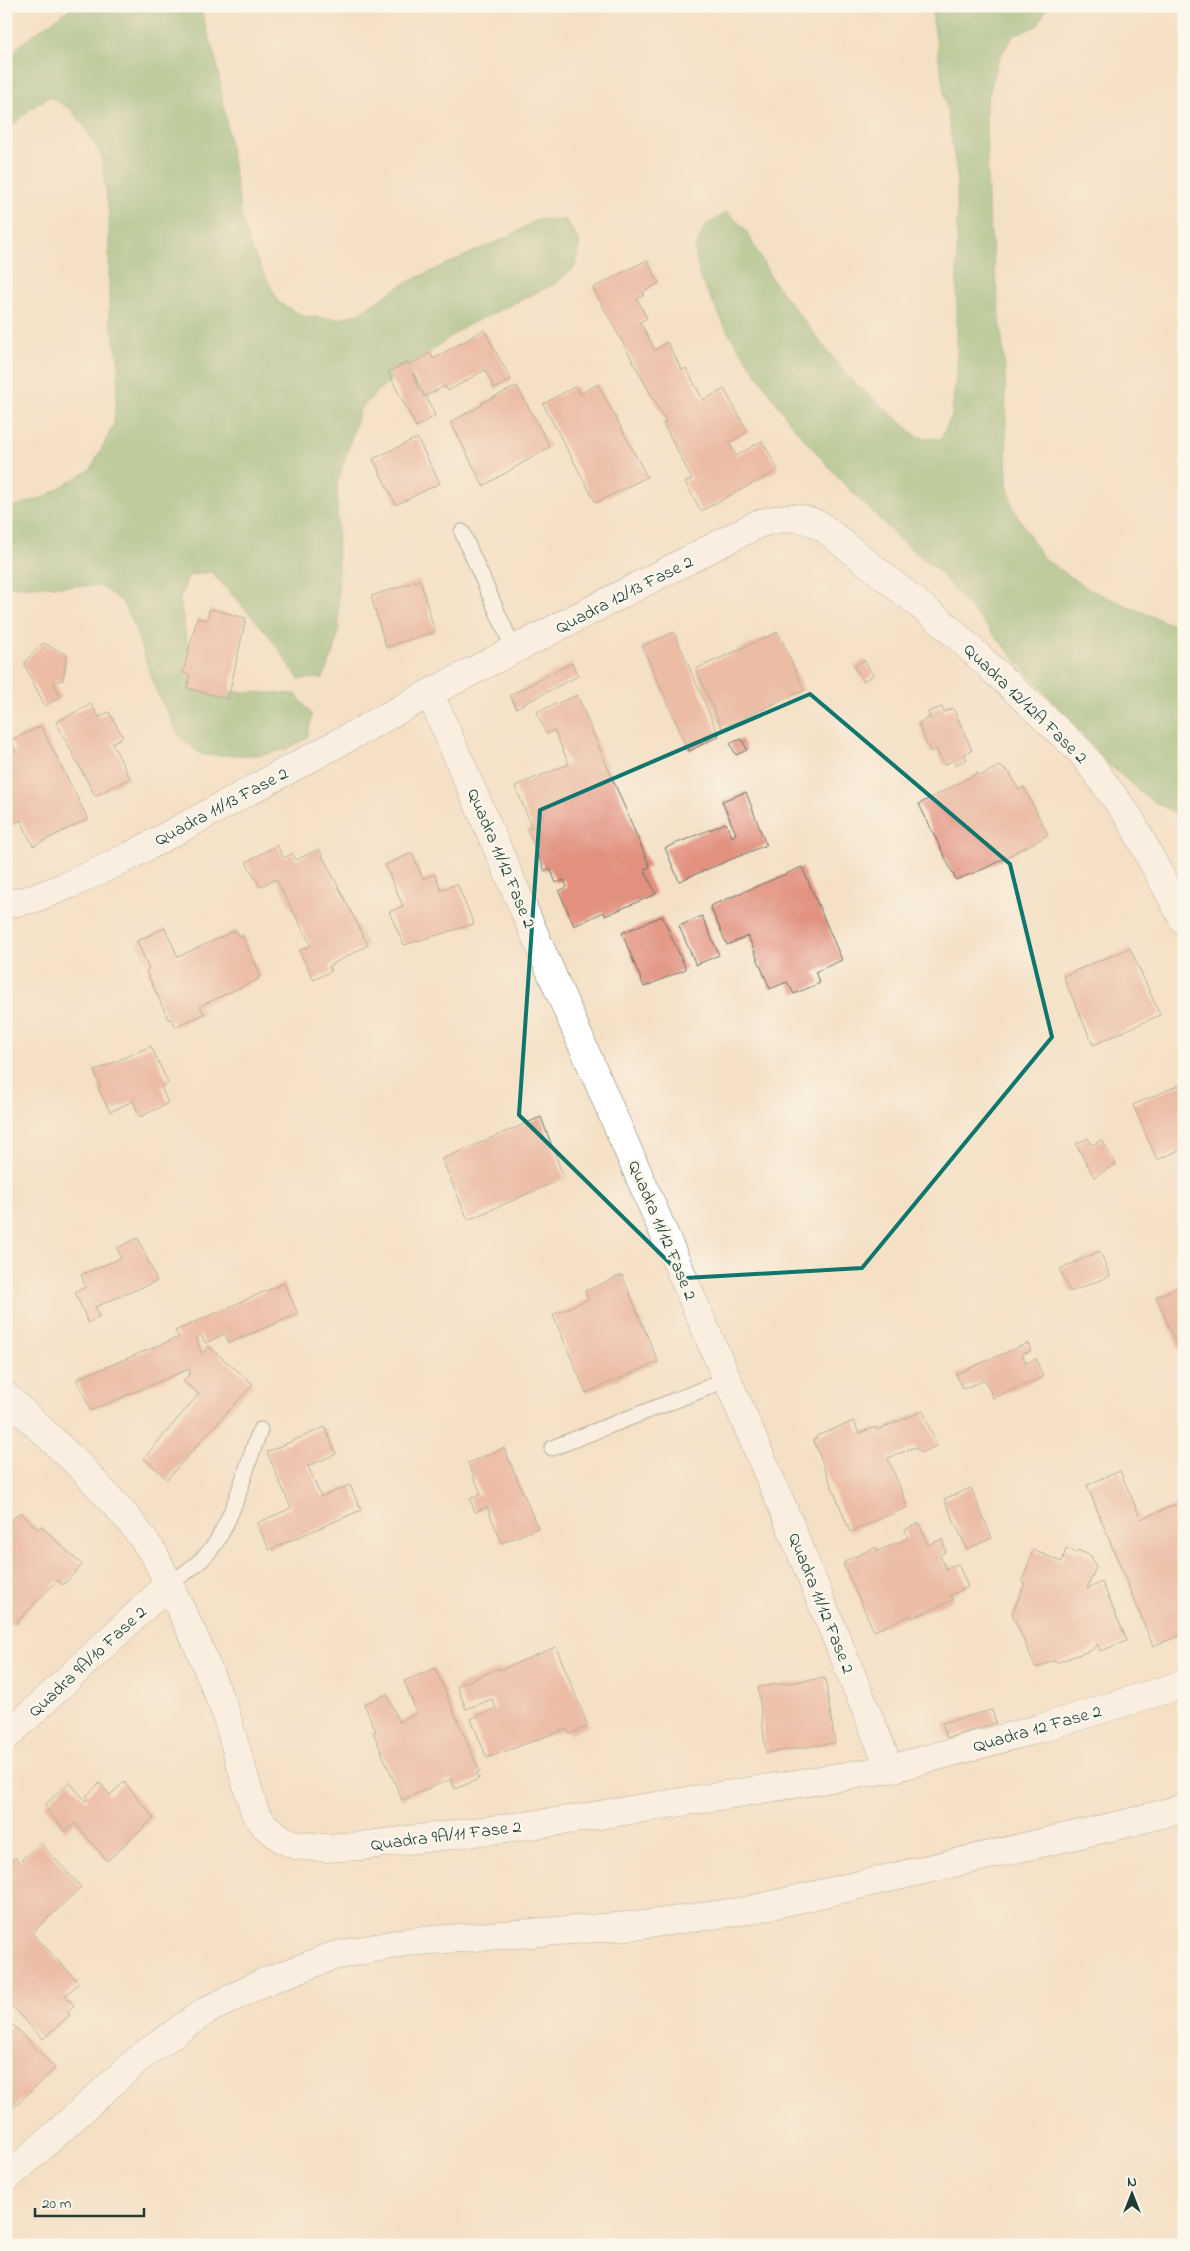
<svg xmlns="http://www.w3.org/2000/svg" width="1190" height="2251" font-family="'Indie Flower',sans-serif">
	<style>
		.forest { fill: #7eb26e; stroke: #4e7851 }
		.building { fill: #e2917f; fill-rule: evenodd }
		.lines { fill: none; stroke-linecap: round; stroke-linejoin: round }
		.service-casing { stroke: #6a7667; stroke-width: 17 }
		.minor-casing { stroke: #6a7667; stroke-width: 29 }
		.service { stroke: #fff; stroke-width: 15 }
		.minor { stroke: #fff; stroke-width: 28 }
		.marked { fill: none; stroke: #0f766e; stroke-width: 4; stroke-linejoin: round }
		.labels { text-anchor: middle; stroke-width: 5; stroke-linejoin: round; paint-order: stroke }
		.street-label { font-size: 18px; fill: #1f3d34; stroke: #fbf7ec }
	</style>
	<rect width="100%" height="100%" fill="#fbf7ec"/>
	<filter id="ink" filterUnits="userSpaceOnUse"><feTurbulence type="fractalNoise" baseFrequency=".02" numOctaves="2"/><feDisplacementMap in="SourceGraphic" scale="10" xChannelSelector="R" yChannelSelector="G"/><feConvolveMatrix kernelMatrix="1 2 1 2 8 2 1 2 1" color-interpolation-filters="sRGB"/></filter>
	<filter id="wash" filterUnits="userSpaceOnUse"><feTurbulence type="fractalNoise" baseFrequency=".0096" numOctaves="4" result="noise"/><feDisplacementMap in="SourceGraphic" scale="20" xChannelSelector="R" yChannelSelector="G"/><feGaussianBlur stdDeviation="1.12" result="paint"/><feColorMatrix in="noise" values="0 0 0 0 0 0 0 0 0 0 0 0 0 0 0 0 0 1.4 0 .05"/><feComposite in="paint" operator="in"/></filter>
	<g filter="url(#wash)">
		<rect width="100%" height="100%" fill="#f4e0c5"/>
		<path class="forest" d="M 74,6 L 198,6 L 202,13 L 217,64 L 242,220 L 251,248 L 279,303 L 304,316 L 337,319 L 360,313 L 403,284 L 515,233 L 537,219 L 566,220 L 580,242 L 575,267 L 557,283 L 464,327 L 378,390 L 360,410 L 337,485 L 339,628 L 334,652 L 323,678 L 299,679 L 268,634 L 211,572 L 188,576 L 180,600 L 188,648 L 215,691 L 296,694 L 312,715 L 307,738 L 287,749 L 263,755 L 202,755 L 180,737 L 157,693 L 133,623 L 121,601 L 100,586 L 6,586 L 6,509 L 44,497 L 91,469 L 114,424 L 119,363 L 109,315 L 109,216 L 102,158 L 89,133 L 71,109 L 49,97 L 30,109 L 6,132 L 6,59 L 27,39 Z
			M 931,6 L 1048,6 L 1037,26 L 1014,35 L 999,58 L 986,105 L 988,206 L 1005,368 L 1007,483 L 1013,508 L 1043,558 L 1090,590 L 1168,623 L 1184,623 L 1184,818 L 1149,799 L 1107,763 L 935,568 L 899,539 L 846,486 L 791,424 L 728,332 L 699,276 L 695,249 L 705,226 L 727,212 L 745,229 L 773,281 L 848,377 L 918,437 L 941,439 L 952,415 L 957,365 L 957,175 Z"/>
		<g id="blocks">
			<path class="building" d="M 647,260 L 659,283 L 643,292 L 644,295 L 637,299 L 647,318 L 640,322 L 655,350 L 667,342 L 682,370 L 686,368 L 703,400 L 724,389 L 748,432 L 729,442 L 736,456 L 762,441 L 778,470 L 701,511 L 685,482 L 692,479 L 663,423 L 666,422 L 593,288 Z
				M 484,330 L 511,380 L 495,389 L 485,370 L 448,391 L 445,386 L 426,396 L 435,416 L 416,427 L 388,372 L 408,362 L 409,365 L 430,353 L 433,359 ZM 413,373 L 425,396 L 423,397 L 412,374 Z
				M 598,384 L 647,477 L 596,503 L 543,404 L 576,386 L 580,394 Z
				M 517,386 L 550,447 L 483,486 L 451,422 L 482,405 L 482,403 Z
				M 417,438 L 440,483 L 396,505 L 373,459 Z
				M 420,580 L 435,632 L 386,647 L 371,596 Z
				M 210,609 L 246,618 L 228,699 L 187,688 L 190,675 L 183,673 L 197,618 L 207,620 Z
				M 674,632 L 719,736 L 689,751 L 642,646 Z
				M 778,632 L 804,690 L 722,728 L 696,669 Z
				M 43,643 L 67,655 L 63,680 L 53,682 L 61,697 L 45,706 L 25,666 L 25,662 Z
				M 864,660 L 873,675 L 863,681 L 854,666 Z
				M 572,663 L 578,676 L 516,708 L 510,695 Z
				M 577,695 L 650,867 L 644,869 L 656,894 L 605,916 L 604,912 L 574,926 L 559,891 L 567,887 L 564,880 L 556,883 L 550,868 L 545,871 L 527,829 L 532,827 L 515,786 L 569,764 L 554,730 L 546,734 L 537,712 Z
				M 91,704 L 99,717 L 109,712 L 123,737 L 112,743 L 130,778 L 95,796 L 56,722 Z
				M 942,707 L 944,712 L 953,708 L 972,750 L 964,754 L 967,759 L 955,765 L 953,760 L 944,765 L 936,749 L 930,752 L 918,723 L 930,718 L 928,712 Z
				M 41,726 L 88,819 L 33,846 L 21,820 L 6,828 L 6,756 L 16,751 L 11,740 Z
				M 742,739 L 747,750 L 736,755 L 730,743 Z
				M 999,766 L 1010,773 L 1019,790 L 1024,787 L 1048,835 L 986,868 L 956,880 L 919,804 L 978,773 L 980,776 Z
				M 746,792 L 766,845 L 679,881 L 665,848 L 726,823 L 732,837 L 736,834 L 722,801 Z
				M 277,845 L 284,858 L 292,853 L 296,860 L 319,849 L 368,945 L 329,966 L 331,971 L 314,980 L 299,951 L 311,945 L 276,879 L 260,887 L 246,862 Z
				M 412,853 L 423,879 L 435,874 L 441,890 L 457,884 L 474,924 L 404,945 L 389,912 L 403,906 L 385,865 Z
				M 802,867 L 842,960 L 815,972 L 820,983 L 794,994 L 787,982 L 770,989 L 748,936 L 727,945 L 710,906 Z
				M 662,916 L 686,969 L 644,987 L 622,933 Z
				M 702,916 L 719,955 L 696,965 L 679,926 Z
				M 165,928 L 178,957 L 236,930 L 239,937 L 243,936 L 261,976 L 258,977 L 259,979 L 200,1006 L 204,1014 L 175,1027 L 172,1019 L 169,1020 L 168,1018 L 146,971 L 149,969 L 137,941 Z
				M 1130,948 L 1160,1015 L 1093,1045 L 1063,976 Z
				M 151,1046 L 168,1083 L 161,1087 L 168,1103 L 140,1117 L 133,1101 L 110,1112 L 98,1088 L 100,1086 L 94,1071 Z
				M 1184,1083 L 1184,1148 L 1157,1160 L 1133,1105 Z
				M 541,1117 L 564,1178 L 468,1220 L 442,1159 Z
				M 1088,1138 L 1092,1145 L 1102,1140 L 1116,1164 L 1094,1177 L 1076,1144 Z
				M 138,1238 L 157,1281 L 95,1307 L 99,1317 L 88,1323 L 75,1292 L 86,1287 L 81,1275 L 121,1258 L 117,1248 Z
				M 1100,1251 L 1110,1276 L 1070,1292 L 1060,1269 Z
				M 622,1275 L 658,1362 L 586,1393 L 553,1315 L 588,1299 L 585,1291 Z
				M 284,1283 L 298,1314 L 229,1343 L 225,1334 L 205,1343 L 201,1335 L 196,1337 L 202,1354 L 208,1346 L 253,1384 L 167,1479 L 144,1458 L 199,1394 L 183,1381 L 190,1374 L 189,1369 L 92,1410 L 90,1409 L 77,1379 L 179,1337 L 175,1331 Z
				M 1184,1285 L 1184,1350 L 1180,1352 L 1156,1297 Z
				M 1028,1343 L 1031,1351 L 1022,1354 L 1026,1363 L 1036,1359 L 1043,1377 L 993,1398 L 985,1380 L 963,1389 L 956,1374 Z
				M 923,1411 L 937,1446 L 921,1453 L 915,1447 L 888,1458 L 908,1507 L 850,1532 L 813,1439 L 817,1438 L 816,1436 L 854,1421 L 859,1433 L 876,1427 L 877,1430 Z
				M 325,1427 L 336,1454 L 308,1466 L 321,1497 L 350,1485 L 361,1510 L 269,1550 L 257,1523 L 291,1508 L 267,1452 Z
				M 504,1448 L 538,1528 L 502,1543 L 487,1507 L 475,1512 L 470,1499 L 481,1494 L 468,1463 Z
				M 1120,1471 L 1141,1519 L 1184,1501 L 1184,1634 L 1153,1646 L 1087,1485 Z
				M 971,1488 L 992,1538 L 967,1549 L 944,1499 Z
				M 20,1512 L 38,1529 L 41,1526 L 82,1565 L 63,1585 L 58,1580 L 15,1624 L 6,1616 L 6,1526 Z
				M 919,1523 L 928,1545 L 942,1539 L 946,1551 L 940,1555 L 946,1569 L 958,1564 L 968,1587 L 950,1595 L 953,1600 L 912,1618 L 911,1615 L 874,1631 L 843,1564 L 846,1563 L 845,1561 L 876,1547 L 878,1551 L 908,1538 L 905,1530 Z
				M 1066,1548 L 1077,1553 L 1078,1550 L 1091,1556 L 1096,1567 L 1087,1589 L 1102,1582 L 1127,1641 L 1100,1651 L 1097,1644 L 1092,1650 L 1058,1662 L 1052,1661 L 1036,1668 L 1012,1614 L 1025,1583 L 1022,1582 L 1033,1550 L 1062,1562 Z
				M 556,1647 L 588,1726 L 570,1734 L 566,1729 L 487,1758 L 471,1719 L 496,1708 L 492,1699 L 466,1709 L 457,1686 L 499,1668 L 500,1670 Z
				M 435,1668 L 480,1772 L 476,1773 L 479,1779 L 455,1789 L 451,1779 L 402,1800 L 373,1732 L 376,1731 L 364,1704 L 387,1694 L 399,1722 L 417,1713 L 404,1681 Z
				M 825,1678 L 835,1743 L 766,1753 L 758,1687 Z
				M 992,1710 L 996,1723 L 947,1738 L 942,1723 Z
				M 69,1782 L 86,1801 L 88,1798 L 86,1796 L 100,1783 L 110,1795 L 124,1782 L 154,1818 L 107,1861 L 75,1823 L 65,1831 L 44,1806 Z
				M 40,1843 L 81,1887 L 32,1933 L 79,1983 L 65,1996 L 74,2005 L 67,2012 L 70,2015 L 43,2039 L 6,2000 L 6,1865 L 15,1857 L 19,1862 Z
				M 13,2025 L 55,2068 L 6,2115 L 6,2031 Z"/>
		</g>
	</g>
	<g filter="url(#ink)">
		<use href="#blocks" fill-opacity="0" stroke="#6a7667" stroke-width="1"/>
		<g class="lines">
			<defs>
				<path id="service" d="M 462,532 L 514,650
					M 552,1448 L 704,1389 L 727,1378
					M 168,1585 C 183,1574 201,1563 212,1548 C 233,1520 247,1464 260,1430"/>
				<path id="minor" d="M 430,693 L 782,1506 L 890,1769
					M 6,904 L 33,899 L 71,884 L 130,856 L 430,693 L 758,524 C 782,517 798,514 821,526 L 946,626 L 1081,752 L 1129,817 L 1184,921
					M 6,1396 L 82,1468 L 130,1521 L 154,1554 L 196,1641 L 225,1711 L 255,1813 L 265,1826 L 282,1839 L 295,1845 L 326,1848 L 360,1846 L 555,1822 L 890,1769 L 1041,1728 L 1184,1684
					M 6,1737 L 168,1585
					M 6,2179 L 142,2056 L 204,2012 L 264,1982 L 333,1956 L 406,1942 L 642,1925 L 750,1910 L 1124,1824 L 1184,1808"/>
			</defs>
			<use href="#service" class="service-casing"/>
			<use href="#minor" class="minor-casing"/>
			<use href="#service" class="service"/>
			<use href="#minor" class="minor"/>
		</g>
	</g>
	<path d="M0 0H1190V2251H0ZM 810,694 L 1010,864 L 1052,1037 L 862,1268 L 685,1278 L 519,1115 L 540,810 Z" fill="#f4e0c5" fill-opacity=".55" fill-rule="evenodd"/>
	<path class="marked" d="M 810,694 L 1010,864 L 1052,1037 L 862,1268 L 685,1278 L 519,1115 L 540,810 Z"/>
	<g class="labels">
		<g class="street-label">
			<text transform="translate(624 594) rotate(-27)" y="6">Quadra 12/13 Fase 2</text>
			<text transform="translate(1026 703) rotate(44)" y="6">Quadra 12/12A Fase 2</text>
			<text transform="translate(221 806) rotate(-28)" y="6">Quadra 11/13 Fase 2</text>
			<text transform="translate(502 858) rotate(67)" y="6">Quadra 11/12 Fase 2</text>
			<text transform="translate(663 1230) rotate(67)" y="6">Quadra 11/12 Fase 2</text>
			<text transform="translate(822 1603) rotate(68)" y="6">Quadra 11/12 Fase 2</text>
			<text transform="translate(87 1661) rotate(-43)" y="6">Quadra 9A/10 Fase 2</text>
			<text transform="translate(1037 1728) rotate(-16)" y="6">Quadra 12 Fase 2</text>
			<text transform="translate(446 1835) rotate(-7)" y="6">Quadra 9A/11 Fase 2</text>
		</g>
	</g>
	<rect width="1190" height="2251" fill="none" stroke="#fbf7ec" stroke-width="25"/>
	<g transform="translate(1132 2194)" stroke="#fbf7ec" stroke-width="4" paint-order="stroke">
	<path d="M0-4L9 19L0 12L-9 19Z" fill="#1f3d34"/>
	<text y="-8" font-size="14" font-weight="bold" text-anchor="middle" fill="#1f3d34">N</text>
	</g>
	<path d="M35 2208v8h109v-8" fill="none" stroke="#1f3d34" stroke-width="2.5"/>
	<text x="42" y="2208" font-size="15" fill="#1f3d34" stroke="#fbf7ec" stroke-width="4" paint-order="stroke">20 m</text>
</svg>
